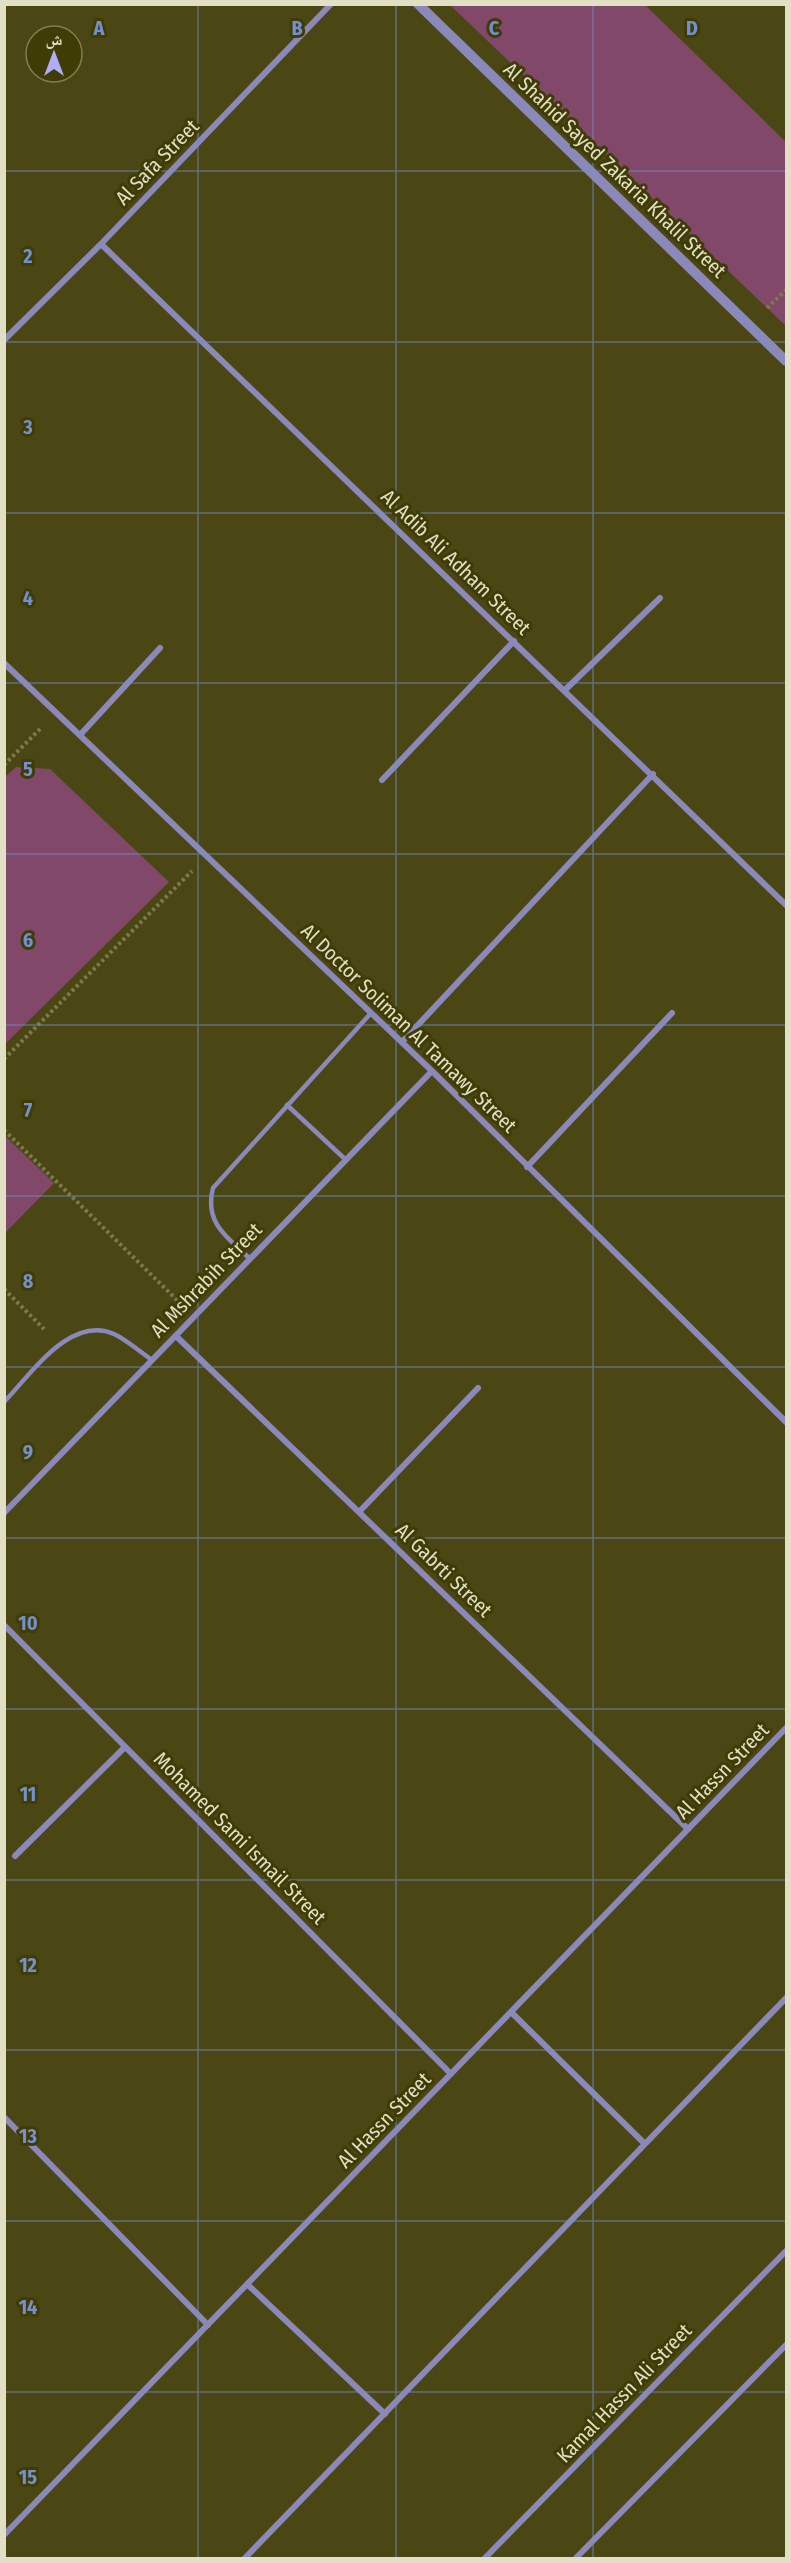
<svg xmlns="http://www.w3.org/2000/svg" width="791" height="2563" font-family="'Fira Sans Condensed','Noto Naskh Arabic',sans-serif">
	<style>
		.green { fill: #81486a }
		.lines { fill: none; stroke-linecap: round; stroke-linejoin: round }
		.path { stroke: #7d7a4f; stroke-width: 4; stroke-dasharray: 3 3; stroke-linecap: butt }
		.service { stroke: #8a89b9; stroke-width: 4.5 }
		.minor { stroke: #8a89b9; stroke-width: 6 }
		.tertiary { stroke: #8a89b9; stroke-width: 10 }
		.grid { fill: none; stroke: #7590cf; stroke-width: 1.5; stroke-opacity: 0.55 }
		.labels { text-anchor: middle; stroke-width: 6; stroke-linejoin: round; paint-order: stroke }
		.street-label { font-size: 20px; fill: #e1e0c5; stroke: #403c06 }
		.grid-label { font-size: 20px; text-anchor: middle; font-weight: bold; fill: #7590cf; stroke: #403c06; stroke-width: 6; stroke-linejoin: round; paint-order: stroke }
	</style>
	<rect width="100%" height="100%" fill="#4b4714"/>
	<path class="green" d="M 450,5 L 645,5 L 786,142 L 786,326 Z
		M 16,767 L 50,769 L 169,882 L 5,1044 L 4,778 Z
		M 4,1135 L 54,1183 L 5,1233 L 4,1233 Z"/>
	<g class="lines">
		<path class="path" d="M 767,308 L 786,290
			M 4,765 L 41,728
			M 4,1059 L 192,871
			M 4,1130 L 179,1302
			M 4,1289 L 44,1329"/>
		<path class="service" d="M 287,1105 L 346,1160
			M 250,1259 C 227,1237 204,1223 213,1188 L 371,1013
			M 4,1402 C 32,1373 70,1315 114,1334 C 127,1340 140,1352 152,1360"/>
		<path class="minor" d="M 101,244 L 786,905
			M 4,340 L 101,244 L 331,4
			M 4,663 L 432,1071 L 786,1422
			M 565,690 L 660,598
			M 80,735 L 160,648
			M 382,780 L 514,641
			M 402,1042 L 653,774
			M 527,1167 L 672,1013
			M 176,1336 L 688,1829
			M 359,1512 L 478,1388
			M 4,1513 L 432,1071
			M 4,1625 L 451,2074
			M 15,1856 L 125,1747
			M 511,2012 L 645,2144
			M 4,2117 L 208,2325
			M 247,2284 L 385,2414
			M 4,2535 L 786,1728
			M 245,2558 L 786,1998
			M 485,2558 L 786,2251
			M 576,2558 L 786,2345"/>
		<path class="tertiary" d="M 418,4 L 786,361"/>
	</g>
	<path class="grid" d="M 198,4 L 198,2558M 396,4 L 396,2558M 593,4 L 593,2558M 4,171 L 786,171M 4,342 L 786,342M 4,513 L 786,513M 4,683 L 786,683M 4,854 L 786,854M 4,1025 L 786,1025M 4,1196 L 786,1196M 4,1367 L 786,1367M 4,1538 L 786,1538M 4,1709 L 786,1709M 4,1880 L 786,1880M 4,2050 L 786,2050M 4,2221 L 786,2221M 4,2392 L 786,2392"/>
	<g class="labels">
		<g class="street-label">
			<text transform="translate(157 162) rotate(-46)" y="7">Al Safa Street</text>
			<text transform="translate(615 170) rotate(44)" y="7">Al Shahid Sayed Zakaria Khalil Street</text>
			<text transform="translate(456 562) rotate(44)" y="7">Al Adib Ali Adham Street</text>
			<text transform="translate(409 1028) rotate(44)" y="7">Al Doctor Soliman Al Tamawy Street</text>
			<text transform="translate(206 1280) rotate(-46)" y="7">Al Mshrabih Street</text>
			<text transform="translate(444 1570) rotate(44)" y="7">Al Gabrti Street</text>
			<text transform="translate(722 1771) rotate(-46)" y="7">Al Hassn Street</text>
			<text transform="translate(240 1838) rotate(45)" y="7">Mohamed Sami Ismail Street</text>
			<text transform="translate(384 2120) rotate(-46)" y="7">Al Hassn Street</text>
			<text transform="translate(624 2393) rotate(-46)" y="7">Kamal Hassn Ali Street</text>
		</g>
	</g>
	<g class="grid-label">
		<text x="99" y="35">A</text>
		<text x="297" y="35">B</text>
		<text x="494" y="35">C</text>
		<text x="692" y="35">D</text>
		<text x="28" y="263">2</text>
		<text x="28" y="434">3</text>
		<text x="28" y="605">4</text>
		<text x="28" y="776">5</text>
		<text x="28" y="947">6</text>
		<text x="28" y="1117">7</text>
		<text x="28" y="1288">8</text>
		<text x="28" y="1459">9</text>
		<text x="28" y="1630">10</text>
		<text x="28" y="1801">11</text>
		<text x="28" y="1972">12</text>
		<text x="28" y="2143">13</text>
		<text x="28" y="2314">14</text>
		<text x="28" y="2484">15</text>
	</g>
	<rect width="791" height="2563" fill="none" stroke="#e1e0c5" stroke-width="12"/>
	<g transform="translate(54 54)"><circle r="28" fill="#403c06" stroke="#807e52" stroke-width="1.5"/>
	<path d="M0-4.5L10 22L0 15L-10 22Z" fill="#b0aefa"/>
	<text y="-9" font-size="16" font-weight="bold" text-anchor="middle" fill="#e1e0c5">ش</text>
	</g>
</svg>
